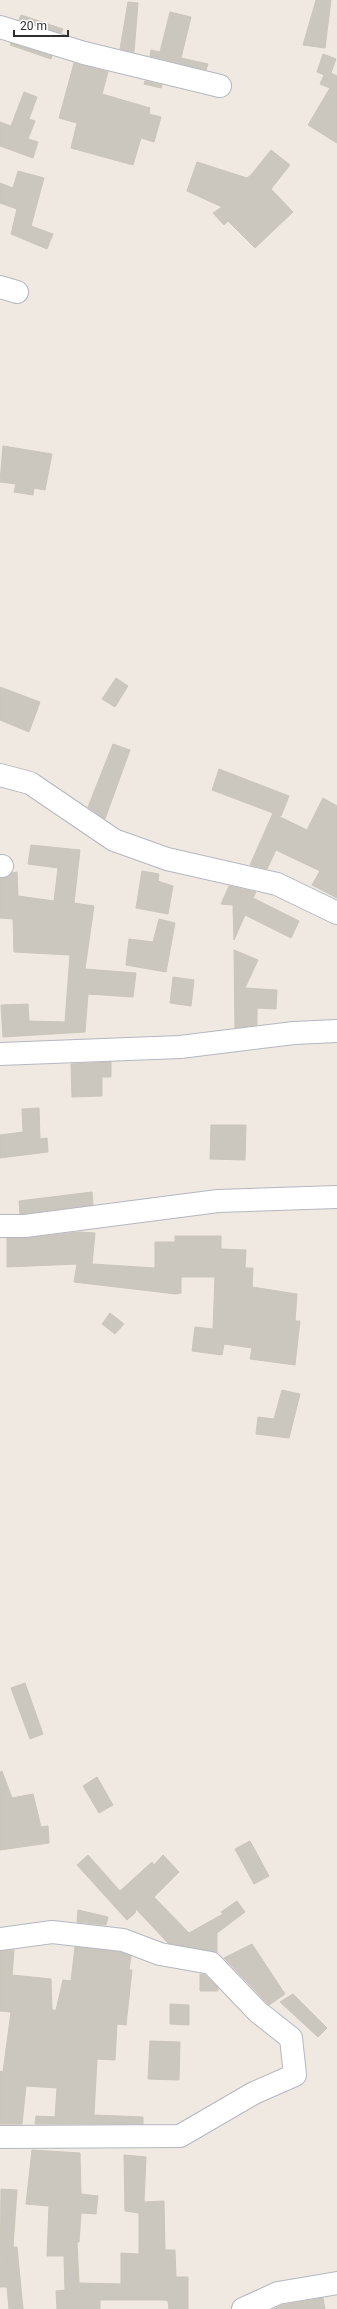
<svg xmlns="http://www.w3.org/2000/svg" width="337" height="2309" font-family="Roboto,sans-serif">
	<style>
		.building { fill: #cbc7bf; stroke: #cbc5ba }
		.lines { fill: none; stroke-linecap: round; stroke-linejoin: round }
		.minor-casing { stroke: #b4b7c1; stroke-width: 24 }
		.minor { stroke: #fff; stroke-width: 22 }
	</style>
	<rect width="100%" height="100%" fill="#efe9e1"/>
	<path class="building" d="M 316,0 L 331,0 L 325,48 L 303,45 Z
		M 128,2 L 138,3 L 134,52 L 120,49 Z
		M 170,12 L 191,17 L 181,58 L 208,64 L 206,70 L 150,56 L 151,50 L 160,52 Z
		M 21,15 L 63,29 L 61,33 L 19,20 Z
		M 11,43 L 52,56 L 51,59 L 10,45 Z
		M 323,54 L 336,59 L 331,73 L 337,76 L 337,143 L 308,125 L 330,88 L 320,84 L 324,75 L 317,72 Z
		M 74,63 L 108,72 L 102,94 L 150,108 L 149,114 L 161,117 L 154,142 L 141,138 L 133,165 L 71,148 L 77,123 L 59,118 Z
		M 145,81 L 162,85 L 161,88 L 144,84 Z
		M 24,92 L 37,97 L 29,119 L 35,121 L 28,139 L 38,142 L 33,158 L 0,146 L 0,122 L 11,126 Z
		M 271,150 L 290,165 L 271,189 L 293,212 L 255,248 L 228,221 L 224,225 L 213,213 L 222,207 L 187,191 L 197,162 L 247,178 L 251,175 Z
		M 18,171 L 44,178 L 31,226 L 53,234 L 47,249 L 11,234 L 17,209 L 0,203 L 0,183 L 13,188 Z
		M 3,446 L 52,454 L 45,490 L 34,488 L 33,495 L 14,492 L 16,484 L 0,482 Z
		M 116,678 L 128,686 L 115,707 L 102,699 Z
		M 0,687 L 40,702 L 29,732 L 0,720 Z
		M 113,744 L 130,750 L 105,819 L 88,807 Z
		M 219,769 L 289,796 L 281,816 L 274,814 L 307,830 L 323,798 L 337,806 L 337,898 L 312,885 L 320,871 L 276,850 L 267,869 L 250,865 L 273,813 L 212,790 Z
		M 31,845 L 80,850 L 74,903 L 94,906 L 85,969 L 136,973 L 133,997 L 88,994 L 85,1032 L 3,1037 L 1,1005 L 28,1004 L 29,1021 L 65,1022 L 70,955 L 14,952 L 13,919 L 0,918 L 0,878 L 8,877 L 12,873 L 17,872 L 18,896 L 54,901 L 58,868 L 28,864 Z
		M 142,871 L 159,874 L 158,881 L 173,886 L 168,914 L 136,908 Z
		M 229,886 L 256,892 L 253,898 L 299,921 L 291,938 L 245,915 L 234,940 L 233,905 L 221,904 Z
		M 159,919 L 175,923 L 166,972 L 126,965 L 129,939 L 153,942 Z
		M 234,950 L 258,960 L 245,988 L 277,990 L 276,1009 L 257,1008 L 257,1025 L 235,1028 Z
		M 173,977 L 194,980 L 191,1006 L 170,1003 Z
		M 111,1062 L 111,1077 L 102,1077 L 102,1096 L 72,1097 L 71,1064 Z
		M 39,1108 L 40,1139 L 47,1138 L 48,1152 L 0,1158 L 0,1135 L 23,1132 L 22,1109 Z
		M 211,1125 L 246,1125 L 245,1160 L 210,1159 Z
		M 92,1192 L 93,1205 L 20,1214 L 19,1201 Z
		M 79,1232 L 95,1233 L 92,1264 L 155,1268 L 155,1242 L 175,1242 L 175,1236 L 221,1236 L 221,1249 L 246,1250 L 245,1268 L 253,1268 L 252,1287 L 297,1294 L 295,1321 L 300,1321 L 295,1365 L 250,1359 L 252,1348 L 224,1344 L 222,1355 L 192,1351 L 195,1327 L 213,1329 L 215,1277 L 181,1277 L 181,1293 L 176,1294 L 74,1282 L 77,1264 L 7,1267 L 7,1238 L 27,1238 Z
		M 110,1313 L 124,1324 L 115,1334 L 102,1324 Z
		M 282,1390 L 300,1394 L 289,1438 L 256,1434 L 258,1417 L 274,1419 Z
		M 25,1683 L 43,1734 L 30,1739 L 11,1688 Z
		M 2,1771 L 12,1798 L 33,1794 L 41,1827 L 48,1826 L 49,1843 L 0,1850 L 0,1772 Z
		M 97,1777 L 113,1805 L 99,1813 L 83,1786 Z
		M 250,1841 L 269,1876 L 254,1884 L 235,1849 Z
		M 88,1855 L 120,1891 L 152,1862 L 154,1865 L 163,1855 L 179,1872 L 154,1897 L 189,1933 L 223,1914 L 221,1912 L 237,1901 L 245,1912 L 217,1933 L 217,1953 L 168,1943 L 136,1909 L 135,1913 L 127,1920 L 77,1865 Z
		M 78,1910 L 108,1917 L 106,1925 L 77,1922 Z
		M 252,1944 L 285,1994 L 269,2005 L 224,1958 Z
		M 75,1947 L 120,1952 L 131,1956 L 129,1970 L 132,1970 L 126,2025 L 117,2024 L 115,2060 L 97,2059 L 94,2115 L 143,2117 L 143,2124 L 35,2124 L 36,2116 L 55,2117 L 57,2088 L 26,2086 L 22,2124 L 0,2124 L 0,2071 L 3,2072 L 11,2012 L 0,2011 L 0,1951 L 14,1950 L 12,1975 L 51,1979 L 52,2010 L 56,2010 L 63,1980 L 71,1981 Z
		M 200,1974 L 205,1975 L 218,1988 L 218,1991 L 200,1991 Z
		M 293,1994 L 327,2028 L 318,2037 L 280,2002 Z
		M 170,2004 L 189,2005 L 189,2025 L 170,2024 Z
		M 150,2041 L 180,2042 L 179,2080 L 148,2079 Z
		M 32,2150 L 80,2153 L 81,2194 L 98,2196 L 96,2214 L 81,2213 L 79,2242 L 77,2242 L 79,2283 L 121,2284 L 121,2253 L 139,2254 L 139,2213 L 125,2211 L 124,2155 L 146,2157 L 144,2202 L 164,2201 L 165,2250 L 175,2250 L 176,2277 L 188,2277 L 188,2309 L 169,2309 L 168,2301 L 164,2300 L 100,2300 L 100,2309 L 57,2309 L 56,2291 L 65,2290 L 64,2256 L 47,2256 L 49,2206 L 26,2204 Z
		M 1,2189 L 17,2190 L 13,2247 L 17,2247 L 23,2309 L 9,2309 L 7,2287 L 0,2287 Z
		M 323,2298 L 325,2309 L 274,2309 L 282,2305 Z"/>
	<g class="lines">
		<defs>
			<path id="minor" d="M 0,27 L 84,53 L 220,86
				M 0,287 L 17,292
				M 0,775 L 30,783 L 114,840 L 167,859 L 277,884 L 337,913
				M 0,866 L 2,866
				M 0,1054 L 180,1047 L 294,1033 L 337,1031
				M 0,1226 L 25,1226 L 218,1201 L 337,1197
				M 0,1939 L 52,1932 L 123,1940 L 160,1954 L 211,1963 L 258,2012 L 291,2038 L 295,2075 L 254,2093 L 180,2136 L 0,2137
				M 243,2309 L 278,2293 L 337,2283"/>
		</defs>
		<use href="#minor" class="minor-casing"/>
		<use href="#minor" class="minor"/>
	</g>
	<path d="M14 30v6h54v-6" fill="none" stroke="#2e2e2e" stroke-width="2"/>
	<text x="20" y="30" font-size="12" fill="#2e2e2e" stroke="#ffffff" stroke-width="3" paint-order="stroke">20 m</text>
</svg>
